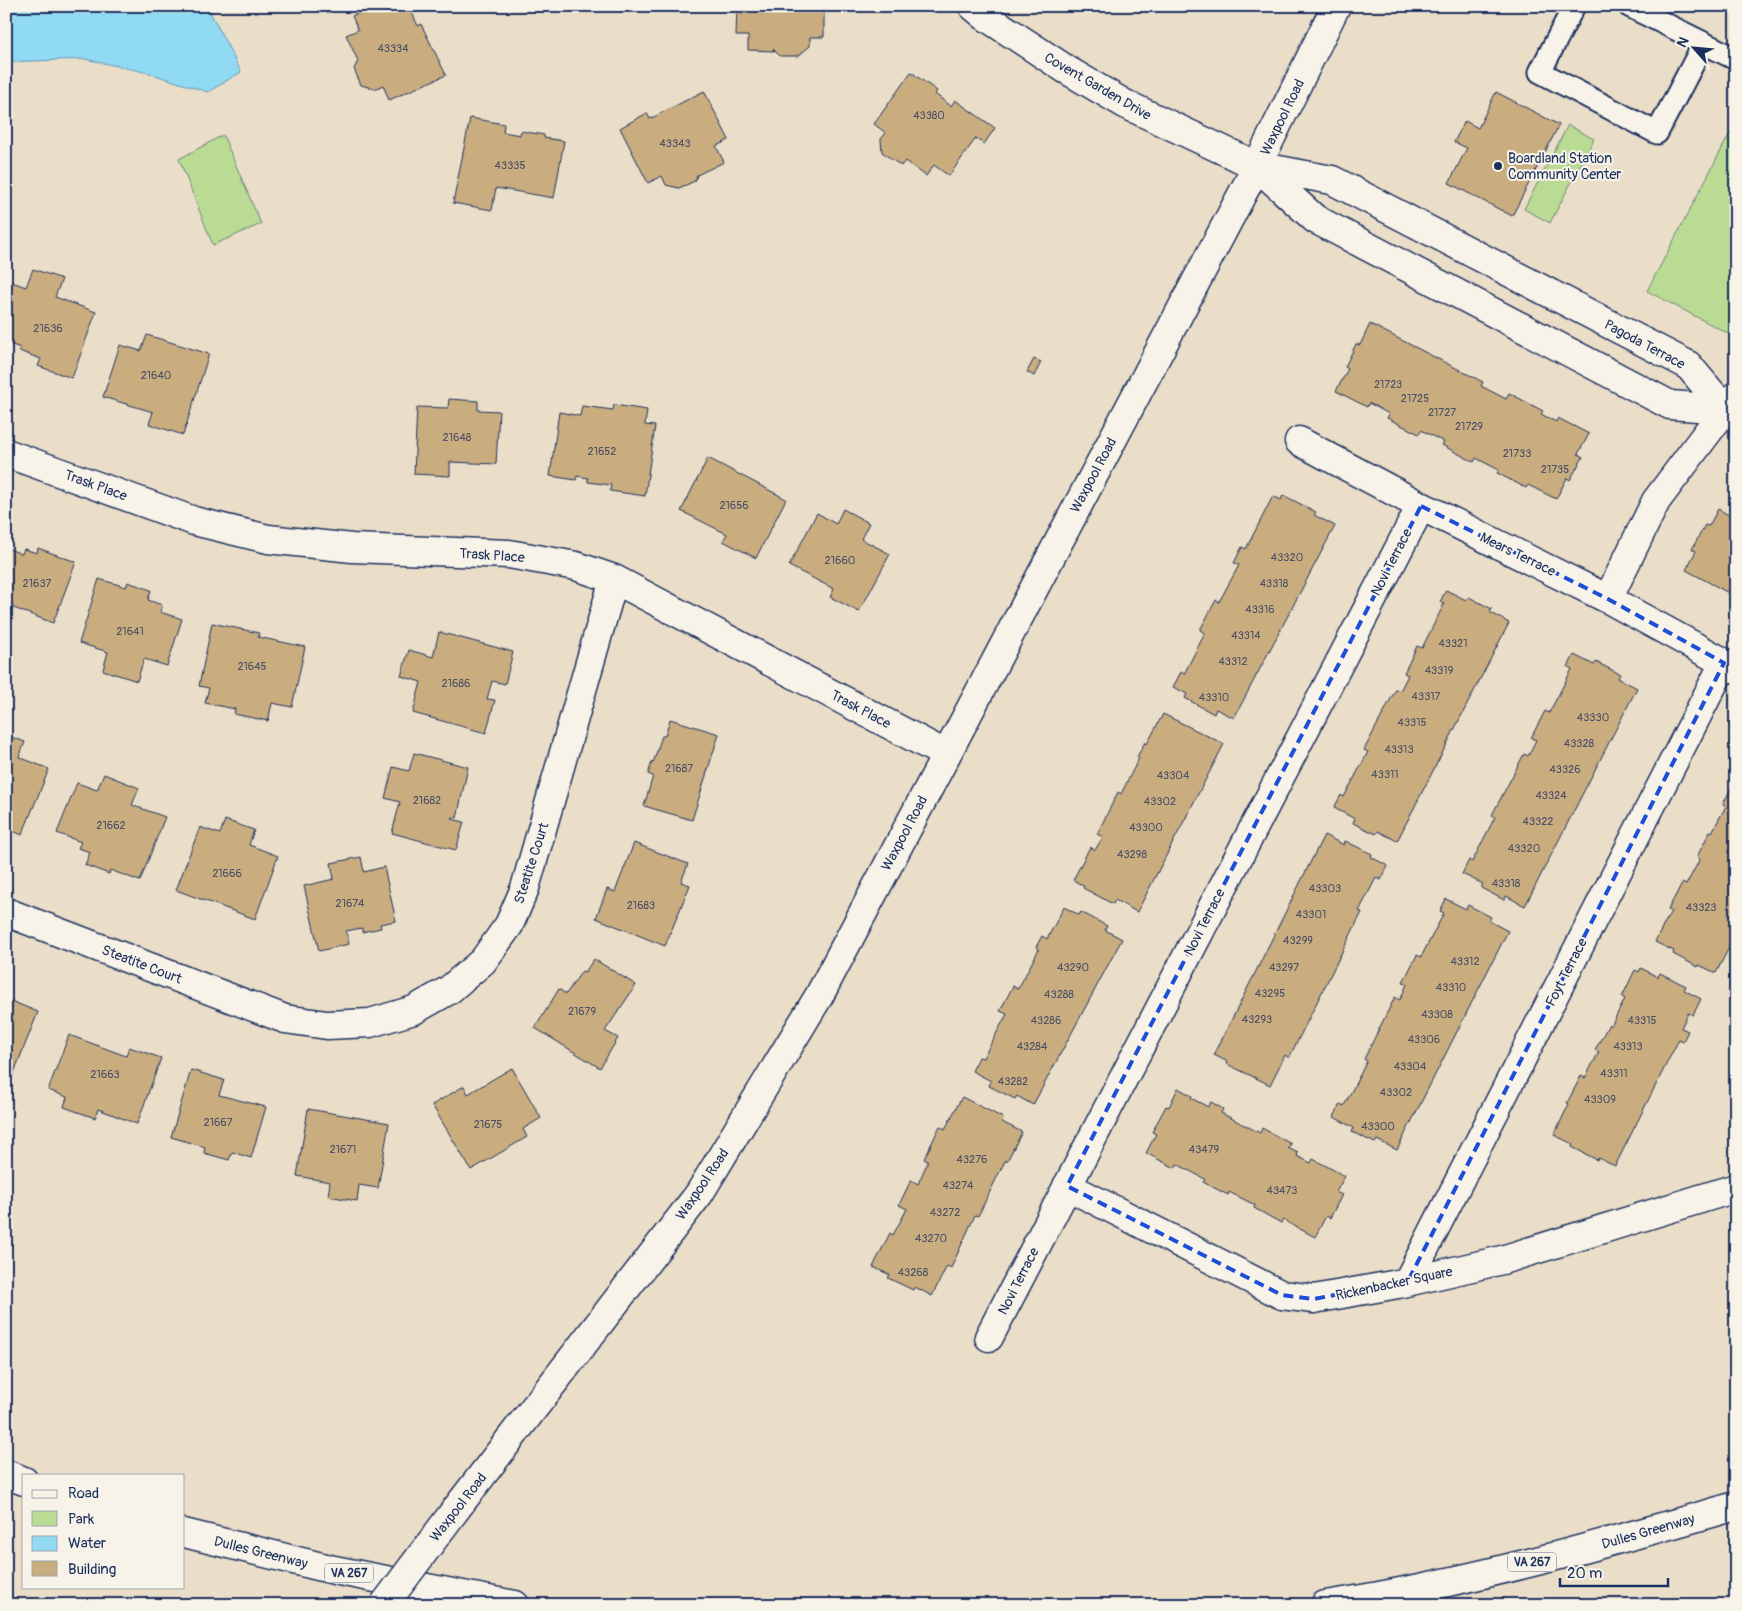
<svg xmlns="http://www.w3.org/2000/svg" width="1742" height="1611" font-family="Pangolin,sans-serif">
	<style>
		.green { fill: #b9db94; stroke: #6a8579 }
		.water { fill: #91daf3; stroke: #6296b7 }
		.building { fill: #caad7f; stroke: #1b2f5e }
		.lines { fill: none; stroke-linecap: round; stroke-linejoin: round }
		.service-casing { stroke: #1b2f5e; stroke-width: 25 }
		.minor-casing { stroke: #1b2f5e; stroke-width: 31 }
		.tertiary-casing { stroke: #1b2f5e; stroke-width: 31 }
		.motorway-casing { stroke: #1b2f5e; stroke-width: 31 }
		.service { stroke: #f7f3e8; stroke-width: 21 }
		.minor { stroke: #f7f3e8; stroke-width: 28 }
		.tertiary { stroke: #f7f3e8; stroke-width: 28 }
		.motorway { stroke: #f7f3e8; stroke-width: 28 }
		.tertiary-bridge-casing { stroke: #1b2f5e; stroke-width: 31; stroke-linecap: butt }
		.tertiary-bridge { stroke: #f7f3e8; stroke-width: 28 }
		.marked { fill: none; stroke: #1d4ed8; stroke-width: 4; stroke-dasharray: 10 6; stroke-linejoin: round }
		.poi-dot { fill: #1b2f5e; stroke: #f7f3e8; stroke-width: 2 }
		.labels { text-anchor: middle; stroke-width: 4; stroke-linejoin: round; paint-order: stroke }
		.number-label { font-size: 11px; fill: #474e66 }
		.shield { fill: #f7f3e8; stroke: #5d6a87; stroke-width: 1 }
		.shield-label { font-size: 12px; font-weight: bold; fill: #1b2f5e }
		.street-label { font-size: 14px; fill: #1b2f5e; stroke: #f7f3e8 }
		.poi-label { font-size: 14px; fill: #1b2f5e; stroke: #f7f3e8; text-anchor: start }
	</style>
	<rect width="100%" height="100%" fill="#eadec8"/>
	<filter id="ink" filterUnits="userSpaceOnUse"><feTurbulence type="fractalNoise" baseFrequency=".02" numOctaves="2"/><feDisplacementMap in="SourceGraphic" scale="10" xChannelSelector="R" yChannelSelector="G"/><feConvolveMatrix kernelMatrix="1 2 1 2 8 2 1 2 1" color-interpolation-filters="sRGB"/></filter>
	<g filter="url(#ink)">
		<path class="green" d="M 1736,122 L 1736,336 L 1735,337 L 1647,291 Z
			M 1568,125 L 1594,139 L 1550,223 L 1524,209 Z
			M 223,135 L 261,224 L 213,245 L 179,159 Z"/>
		<path class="water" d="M 6,6 L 207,6 L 241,72 L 208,92 L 149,73 L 85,59 L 6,62 Z"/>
		<path class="building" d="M 374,6 L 409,6 L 418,26 L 421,24 L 446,75 L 389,100 L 383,85 L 375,89 L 361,85 L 354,69 L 358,61 L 346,35 L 358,30 L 352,16 Z
			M 737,6 L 824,6 L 824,37 L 810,37 L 810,46 L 798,56 L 780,56 L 773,49 L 774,51 L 748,50 L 748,36 L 736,36 Z
			M 911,72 L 937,91 L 935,94 L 951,106 L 955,100 L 995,128 L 984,144 L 976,138 L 949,176 L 934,165 L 926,176 L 905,161 L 901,166 L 882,152 L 881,139 L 886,133 L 874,124 Z
			M 704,91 L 729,140 L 716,146 L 724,162 L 697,175 L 695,181 L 679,188 L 666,185 L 662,176 L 648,183 L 620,128 L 647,113 L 650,119 Z
			M 1496,92 L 1559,125 L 1512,216 L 1449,183 L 1467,148 L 1454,142 L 1465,121 L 1478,128 Z
			M 470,118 L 504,124 L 503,132 L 520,135 L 521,131 L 544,135 L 544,138 L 564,141 L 554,198 L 496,188 L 492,210 L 453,203 Z
			M 33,269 L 62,279 L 55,297 L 96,312 L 72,378 L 38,366 L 41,359 L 19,351 L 21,348 L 9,344 L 8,348 L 6,347 L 6,280 L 26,287 Z
			M 1370,324 L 1483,382 L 1481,386 L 1506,399 L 1509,393 L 1543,411 L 1541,414 L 1556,422 L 1558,418 L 1589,434 L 1578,454 L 1583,457 L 1570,480 L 1567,478 L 1556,499 L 1528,485 L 1526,488 L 1497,473 L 1499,470 L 1476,458 L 1474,462 L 1442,445 L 1444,442 L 1421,430 L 1419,434 L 1387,418 L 1389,414 L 1369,403 L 1367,407 L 1336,391 L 1348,369 L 1345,367 L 1356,344 L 1360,345 Z
			M 147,335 L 209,354 L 183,435 L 149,424 L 153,412 L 103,397 L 120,345 L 141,351 Z
			M 1034,359 L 1041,362 L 1034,376 L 1027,372 Z
			M 449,399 L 478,401 L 478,410 L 499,411 L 496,464 L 450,462 L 450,476 L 414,474 L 417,407 L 448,408 Z
			M 614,405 L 647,410 L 645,425 L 655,426 L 645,496 L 610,491 L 611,485 L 588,482 L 588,478 L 577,476 L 576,480 L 550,476 L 559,412 L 580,416 L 582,406 L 613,410 Z
			M 708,458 L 786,499 L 756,558 L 723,541 L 727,534 L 681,511 Z
			M 1283,495 L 1316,512 L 1314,515 L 1335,526 L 1234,718 L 1216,709 L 1214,714 L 1185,698 L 1187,694 L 1173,687 L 1181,672 L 1184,674 L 1205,633 L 1200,630 L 1216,600 L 1219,602 L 1239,565 L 1234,563 L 1242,547 L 1246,549 L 1273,496 L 1281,500 Z
			M 843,509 L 869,523 L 861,539 L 890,554 L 859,612 L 830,597 L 834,589 L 789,566 L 817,513 L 836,524 Z
			M 1718,509 L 1736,519 L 1736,597 L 1686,570 L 1696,551 L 1692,549 L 1705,525 L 1709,526 Z
			M 6,548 L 22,554 L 24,549 L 37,553 L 38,548 L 76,562 L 53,623 L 6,605 Z
			M 99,579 L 126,587 L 128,582 L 151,590 L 148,600 L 162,605 L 160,612 L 182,619 L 167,666 L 144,659 L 137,681 L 103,670 L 108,652 L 79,643 Z
			M 1446,590 L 1466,600 L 1469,597 L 1492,609 L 1490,612 L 1509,623 L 1397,841 L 1378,831 L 1376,834 L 1353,823 L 1355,819 L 1334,808 L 1341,795 L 1344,797 L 1368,752 L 1364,750 L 1396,689 L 1400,691 L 1408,675 L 1404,673 L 1417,646 L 1422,648 L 1444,604 L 1440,602 Z
			M 212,623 L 259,633 L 258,637 L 305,647 L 292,707 L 272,703 L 268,721 L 234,714 L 235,709 L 205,703 L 209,688 L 199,686 Z
			M 439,632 L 513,652 L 505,684 L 492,681 L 487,699 L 495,700 L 486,733 L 413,713 L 421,682 L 401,676 L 409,650 L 433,657 Z
			M 1574,655 L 1594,665 L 1596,662 L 1620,674 L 1618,678 L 1637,688 L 1525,906 L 1506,896 L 1504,900 L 1481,888 L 1483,884 L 1462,874 L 1469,860 L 1472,862 L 1495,817 L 1492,815 L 1524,754 L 1528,756 L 1536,740 L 1531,738 L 1545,711 L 1549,713 L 1572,669 L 1568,667 Z
			M 1163,714 L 1224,744 L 1137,912 L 1115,900 L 1113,904 L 1083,888 L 1084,886 L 1073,880 L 1090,847 L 1095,850 L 1103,837 L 1097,834 L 1118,792 L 1121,794 L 1139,758 L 1137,757 L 1145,742 L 1147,744 Z
			M 670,719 L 719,734 L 692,820 L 644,806 L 653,776 L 648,774 L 652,762 L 653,763 L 662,736 L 665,736 Z
			M 6,735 L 25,742 L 19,757 L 49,769 L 22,835 L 6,828 Z
			M 414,753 L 468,767 L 457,818 L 452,817 L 452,819 L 464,822 L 456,850 L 392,833 L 400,802 L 385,798 L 393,767 L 409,771 Z
			M 104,774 L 139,788 L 132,805 L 165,817 L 140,881 L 110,870 L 109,874 L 85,865 L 90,852 L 78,848 L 81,842 L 57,833 L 77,783 L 97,790 Z
			M 1736,779 L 1736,934 L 1716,973 L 1699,965 L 1698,967 L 1673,954 L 1674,951 L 1655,942 L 1671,911 L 1668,910 L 1682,883 L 1686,885 L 1700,859 L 1697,857 L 1710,831 L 1712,832 L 1726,806 L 1723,804 Z
			M 225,820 L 254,830 L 249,845 L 278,856 L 255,919 L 176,890 L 200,827 L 220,834 Z
			M 1324,835 L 1344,845 L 1345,841 L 1372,854 L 1371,857 L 1388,866 L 1381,880 L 1376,878 L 1359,911 L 1362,912 L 1289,1058 L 1285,1055 L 1270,1085 L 1227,1064 L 1228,1062 L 1214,1055 Z
			M 634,843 L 688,864 L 681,882 L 690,885 L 665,946 L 596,918 L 607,889 L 615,892 Z
			M 361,857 L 364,872 L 384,867 L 396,921 L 380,924 L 381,928 L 362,932 L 362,928 L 346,931 L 349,944 L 319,951 L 304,886 L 334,879 L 331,863 Z
			M 1446,899 L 1466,909 L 1468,905 L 1491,917 L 1489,921 L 1508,931 L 1397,1150 L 1377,1140 L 1375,1143 L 1352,1132 L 1354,1128 L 1334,1117 L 1340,1104 L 1344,1106 L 1367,1061 L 1364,1059 L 1395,997 L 1400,1000 L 1407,984 L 1403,982 L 1417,955 L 1421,957 L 1444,913 L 1440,911 Z
			M 1064,907 L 1079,915 L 1081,912 L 1107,926 L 1105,930 L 1122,939 L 1033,1105 L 1017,1096 L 1015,1099 L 989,1086 L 991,1081 L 972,1071 L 979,1057 L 983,1058 L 1007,1014 L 1000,1011 L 1013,986 L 1018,989 L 1039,949 L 1036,947 L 1042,936 L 1047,939 Z
			M 594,959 L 636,985 L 605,1031 L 618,1038 L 600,1068 L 535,1028 L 559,989 L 566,994 L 582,971 L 585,972 Z
			M 1641,968 L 1658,977 L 1660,973 L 1686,986 L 1684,990 L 1701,999 L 1693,1015 L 1688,1013 L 1681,1028 L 1688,1031 L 1683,1041 L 1679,1039 L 1615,1166 L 1598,1158 L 1597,1160 L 1572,1147 L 1573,1144 L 1554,1135 L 1569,1104 L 1567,1103 L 1581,1076 L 1585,1078 L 1599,1052 L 1595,1050 L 1609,1024 L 1611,1026 L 1625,999 L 1622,997 L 1635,970 L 1639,972 Z
			M 6,999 L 38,1012 L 11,1080 L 6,1078 Z
			M 69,1035 L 126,1056 L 129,1047 L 161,1058 L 137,1124 L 98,1109 L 95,1118 L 64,1107 L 67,1097 L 48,1090 Z
			M 512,1068 L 541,1118 L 523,1129 L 527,1137 L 471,1170 L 432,1105 L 464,1086 L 468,1094 Z
			M 191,1070 L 224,1080 L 219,1095 L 266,1107 L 251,1158 L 232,1152 L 229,1160 L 204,1153 L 205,1147 L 171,1137 Z
			M 1178,1088 L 1192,1096 L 1191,1098 L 1208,1107 L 1211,1102 L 1223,1109 L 1221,1113 L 1260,1133 L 1262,1128 L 1291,1144 L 1288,1148 L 1298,1153 L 1297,1156 L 1311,1163 L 1313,1159 L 1345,1176 L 1336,1192 L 1342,1195 L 1330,1218 L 1326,1216 L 1315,1237 L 1283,1220 L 1281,1223 L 1254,1208 L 1255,1205 L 1229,1192 L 1228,1195 L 1203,1182 L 1205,1179 L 1177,1164 L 1175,1168 L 1146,1153 L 1156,1134 L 1152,1132 L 1166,1106 L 1169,1107 Z
			M 962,1097 L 1003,1118 L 1002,1122 L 1022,1132 L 1007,1161 L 1005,1161 L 978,1216 L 975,1215 L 951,1268 L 947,1266 L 932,1296 L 915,1287 L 913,1290 L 888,1278 L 890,1275 L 873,1267 L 890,1233 L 893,1235 L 907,1209 L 899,1205 L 911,1180 L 918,1184 L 928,1161 L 924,1159 L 940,1126 L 945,1129 Z
			M 308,1109 L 389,1123 L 378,1188 L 359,1185 L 357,1201 L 328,1196 L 330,1182 L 297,1176 Z"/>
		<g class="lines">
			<defs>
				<path id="service" d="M 1574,6 L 1540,72 L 1657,133 L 1704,43
					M 1629,6 L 1736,59"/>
				<path id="minor" d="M 973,6 L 985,16 L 1067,70 L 1125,104 L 1257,166 L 1332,180 L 1688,365 L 1725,409
					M 1257,166 L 1315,219 L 1670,405 L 1725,409
					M 1299,441 L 1421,506 L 1608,599 L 1736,669
					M 6,453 L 194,521 L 268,539 L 352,548 L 509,554 L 576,566 L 614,579 L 945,754
					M 1608,599 L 1656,501 L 1734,397
					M 6,912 L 285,1019 L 327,1025 L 370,1023 L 414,1010 L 449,990 L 483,961 L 509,925 L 525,888 L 614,579
					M 1067,1186 L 1282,1295 L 1314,1299 L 1398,1284 L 1502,1260 L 1736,1188
					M 1408,1281 L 1724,663
					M 989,1337 L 1421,506"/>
				<path id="tertiary" d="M 456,1509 L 699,1194 L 819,996 L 1257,166 L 1336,6"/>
				<path id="motorway" d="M 6,1474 L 24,1481
					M 184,1533 L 334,1570 L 515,1605
					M 1325,1605 C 1464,1584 1600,1545 1736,1506"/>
			</defs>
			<use href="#service" class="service-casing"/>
			<use href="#minor" class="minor-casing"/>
			<use href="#tertiary" class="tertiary-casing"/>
			<use href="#motorway" class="motorway-casing"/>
			<use href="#service" class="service"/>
			<use href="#minor" class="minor"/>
			<use href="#tertiary" class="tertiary"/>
			<use href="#motorway" class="motorway"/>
			<defs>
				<path id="tertiary-bridge" d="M 384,1605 L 456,1509"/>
			</defs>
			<use href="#tertiary-bridge" class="tertiary-bridge-casing"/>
			<use href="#tertiary-bridge" class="tertiary-bridge"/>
		</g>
	</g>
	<path class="marked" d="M 1421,506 L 1608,599 L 1724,663 L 1408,1281 L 1314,1299 L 1282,1295 L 1067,1186 Z"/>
	<circle class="poi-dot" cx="1498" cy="166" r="5"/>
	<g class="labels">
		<g class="number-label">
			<text x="393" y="52">43334</text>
			<text x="929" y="119">43380</text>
			<text x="675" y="147">43343</text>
			<text x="510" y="169">43335</text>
			<text x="48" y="332">21636</text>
			<text x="156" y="379">21640</text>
			<text x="1388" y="388">21723</text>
			<text x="1415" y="402">21725</text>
			<text x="1442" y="416">21727</text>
			<text x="1469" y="430">21729</text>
			<text x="457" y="441">21648</text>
			<text x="602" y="455">21652</text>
			<text x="1517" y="457">21733</text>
			<text x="1555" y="473">21735</text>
			<text x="734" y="509">21656</text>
			<text x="1287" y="561">43320</text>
			<text x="840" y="564">21660</text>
			<text x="37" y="587">21637</text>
			<text x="1274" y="587">43318</text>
			<text x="1260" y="613">43316</text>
			<text x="130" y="635">21641</text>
			<text x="1246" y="639">43314</text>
			<text x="1453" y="647">43321</text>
			<text x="1233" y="665">43312</text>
			<text x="252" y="670">21645</text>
			<text x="1439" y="674">43319</text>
			<text x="456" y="687">21686</text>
			<text x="1426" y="700">43317</text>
			<text x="1214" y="701">43310</text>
			<text x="1593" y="721">43330</text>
			<text x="1412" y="726">43315</text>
			<text x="1579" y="747">43328</text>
			<text x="1399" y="753">43313</text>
			<text x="679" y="772">21687</text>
			<text x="1565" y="773">43326</text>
			<text x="1385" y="778">43311</text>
			<text x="1173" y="779">43304</text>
			<text x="1551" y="799">43324</text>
			<text x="427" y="804">21682</text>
			<text x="1160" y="805">43302</text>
			<text x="1538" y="825">43322</text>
			<text x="111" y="829">21662</text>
			<text x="1146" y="831">43300</text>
			<text x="1524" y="852">43320</text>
			<text x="1132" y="858">43298</text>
			<text x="227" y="877">21666</text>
			<text x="1506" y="887">43318</text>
			<text x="1325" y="892">43303</text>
			<text x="350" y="907">21674</text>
			<text x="641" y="909">21683</text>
			<text x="1701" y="911">43323</text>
			<text x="1311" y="918">43301</text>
			<text x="1298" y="944">43299</text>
			<text x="1465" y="965">43312</text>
			<text x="1073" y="971">43290</text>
			<text x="1284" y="971">43297</text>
			<text x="1451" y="991">43310</text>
			<text x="1270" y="997">43295</text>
			<text x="1059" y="998">43288</text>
			<text x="582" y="1015">21679</text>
			<text x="1437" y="1018">43308</text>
			<text x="1257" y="1023">43293</text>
			<text x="1046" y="1024">43286</text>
			<text x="1642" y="1024">43315</text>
			<text x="1424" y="1043">43306</text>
			<text x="1032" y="1050">43284</text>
			<text x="1628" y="1050">43313</text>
			<text x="1410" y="1070">43304</text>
			<text x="1614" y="1077">43311</text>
			<text x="105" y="1078">21663</text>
			<text x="1013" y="1085">43282</text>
			<text x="1396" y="1096">43302</text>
			<text x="1600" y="1103">43309</text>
			<text x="218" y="1126">21667</text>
			<text x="488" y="1128">21675</text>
			<text x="1378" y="1130">43300</text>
			<text x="343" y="1153">21671</text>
			<text x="1204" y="1153">43479</text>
			<text x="972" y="1163">43276</text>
			<text x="958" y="1189">43274</text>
			<text x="1282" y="1194">43473</text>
			<text x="945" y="1216">43272</text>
			<text x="931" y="1242">43270</text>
			<text x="913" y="1276">43268</text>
		</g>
		<g class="shield">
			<rect x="1508" y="1552.5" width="48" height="19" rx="4"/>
			<rect x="325" y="1563.5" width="48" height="19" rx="4"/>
		</g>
		<g class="shield-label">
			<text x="1532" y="1566">VA 267</text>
			<text x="349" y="1577">VA 267</text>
		</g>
		<g class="street-label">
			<text transform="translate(1098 86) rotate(30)" y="5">Covent Garden Drive</text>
			<text transform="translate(1282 117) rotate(-64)" y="5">Waxpool Road</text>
			<text transform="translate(1645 344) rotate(28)" y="5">Pagoda Terrace</text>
			<text transform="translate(1093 475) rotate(-62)" y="5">Waxpool Road</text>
			<text transform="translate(96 485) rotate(20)" y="5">Trask Place</text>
			<text transform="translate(1518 554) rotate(26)" y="5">Mears Terrace</text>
			<text transform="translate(492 555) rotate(4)" y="5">Trask Place</text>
			<text transform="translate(1391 562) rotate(-63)" y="5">Novi Terrace</text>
			<text transform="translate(861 709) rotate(28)" y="5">Trask Place</text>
			<text transform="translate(904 833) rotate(-62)" y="5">Waxpool Road</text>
			<text transform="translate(531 863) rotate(-72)" y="5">Steatite Court</text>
			<text transform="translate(1204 922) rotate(-63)" y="5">Novi Terrace</text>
			<text transform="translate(142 964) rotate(21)" y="5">Steatite Court</text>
			<text transform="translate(1566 972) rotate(-63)" y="5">Foyt Terrace</text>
			<text transform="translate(702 1184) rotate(-56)" y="5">Waxpool Road</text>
			<text transform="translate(1018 1281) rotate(-63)" y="5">Novi Terrace</text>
			<text transform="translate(1394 1283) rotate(-12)" y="5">Rickenbacker Square</text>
			<text transform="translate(458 1507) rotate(-52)" y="5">Waxpool Road</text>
			<text transform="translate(1648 1531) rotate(-16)" y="5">Dulles Greenway</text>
			<text transform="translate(261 1552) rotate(14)" y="5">Dulles Greenway</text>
		</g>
		<g class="poi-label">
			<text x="1508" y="163">Boardland Station<tspan x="1508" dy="16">Community Center</tspan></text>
		</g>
	</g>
	<rect width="1742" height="1611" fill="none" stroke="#f7f3e8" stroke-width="25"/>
	<rect x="12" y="12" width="1717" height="1586" fill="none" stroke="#1b2f5e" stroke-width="2" filter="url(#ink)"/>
	<rect x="22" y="1474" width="162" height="115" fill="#f7f3e8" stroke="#9fa5b1"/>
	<rect x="32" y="1490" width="25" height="8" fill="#f7f3e8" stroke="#9fa5b1"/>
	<text x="68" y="1498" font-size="15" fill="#1b2f5e">Road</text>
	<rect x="32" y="1511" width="25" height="15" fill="#b9db94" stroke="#9fa5b1"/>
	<text x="68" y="1524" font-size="15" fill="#1b2f5e">Park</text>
	<rect x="32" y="1536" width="25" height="15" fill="#91daf3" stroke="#9fa5b1"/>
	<text x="68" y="1548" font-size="15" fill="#1b2f5e">Water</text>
	<rect x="32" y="1561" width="25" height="15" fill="#caad7f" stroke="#9fa5b1"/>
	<text x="68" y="1574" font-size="15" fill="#1b2f5e">Building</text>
	<g transform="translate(1694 48) rotate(297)" stroke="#f7f3e8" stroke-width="4" paint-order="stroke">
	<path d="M0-4L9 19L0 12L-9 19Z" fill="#1b2f5e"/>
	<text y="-8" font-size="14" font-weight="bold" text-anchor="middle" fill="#1b2f5e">N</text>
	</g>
	<path d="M1560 1578v8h108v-8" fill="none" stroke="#1b2f5e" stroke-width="2.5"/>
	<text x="1567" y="1578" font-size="15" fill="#1b2f5e" stroke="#f7f3e8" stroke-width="4" paint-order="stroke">20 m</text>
</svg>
